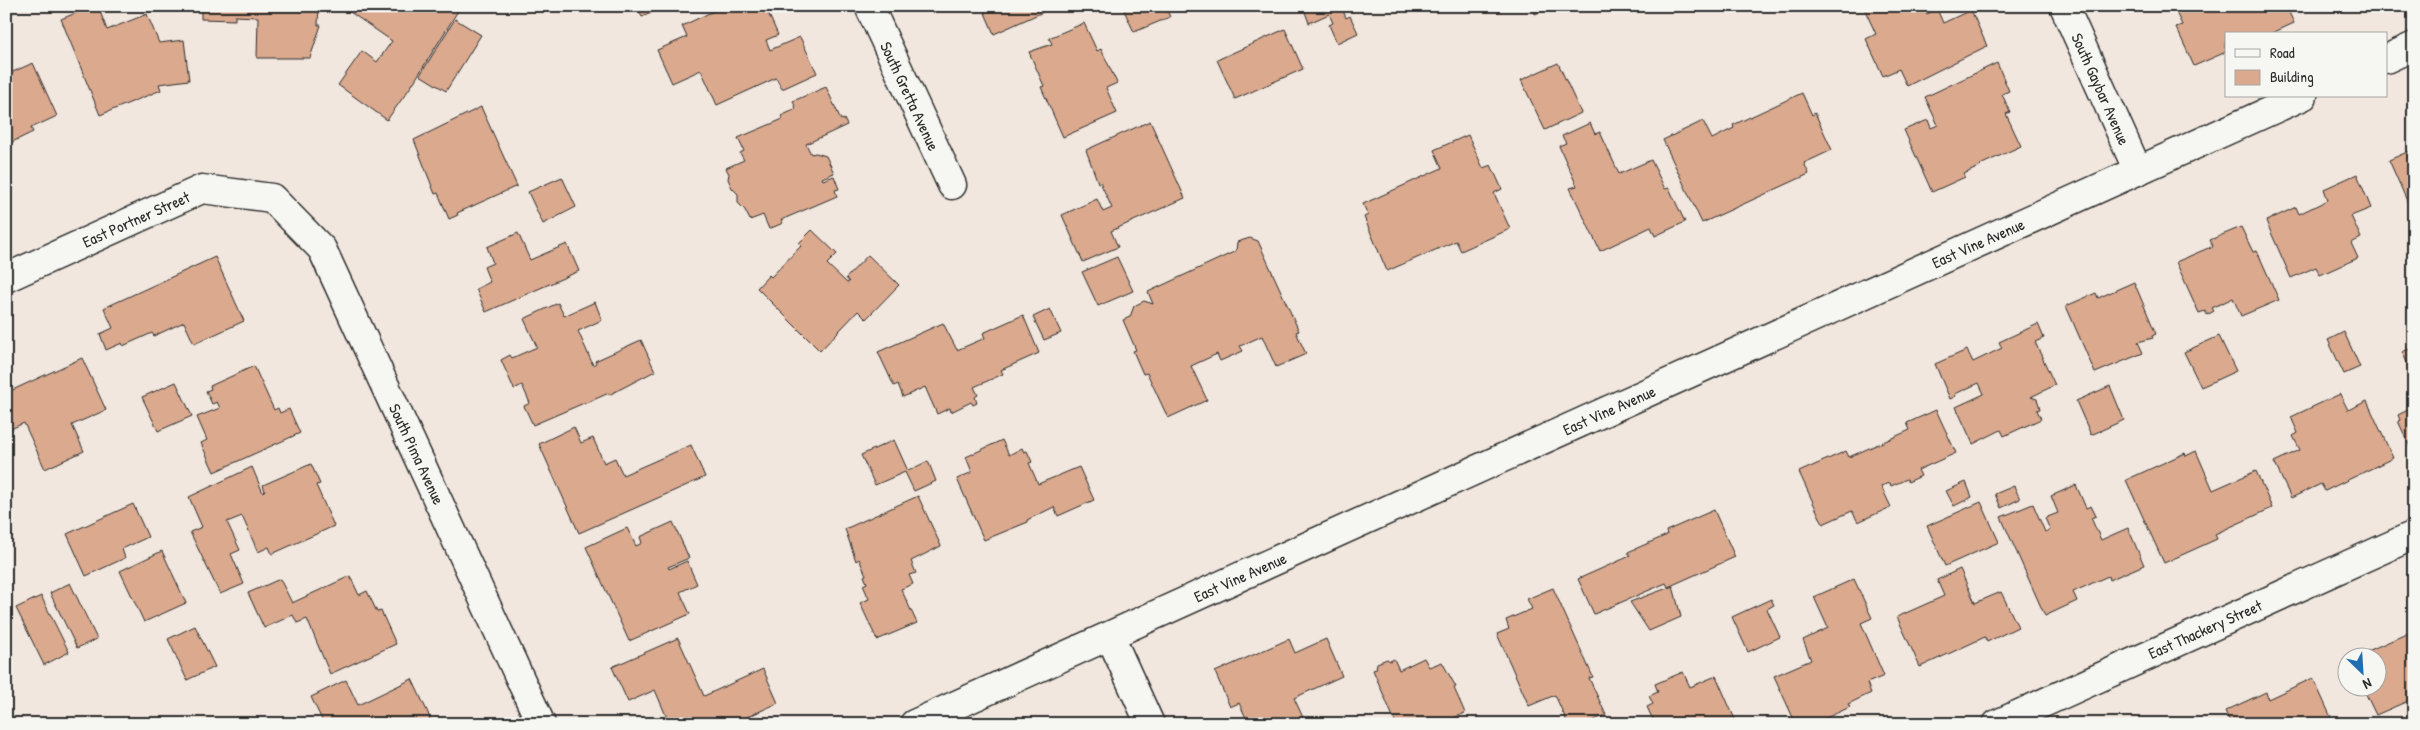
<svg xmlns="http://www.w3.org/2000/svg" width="2420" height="730" font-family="'Patrick Hand',sans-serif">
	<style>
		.building { fill: #dba98e; stroke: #2b2b2b }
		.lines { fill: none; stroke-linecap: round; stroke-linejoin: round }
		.minor-casing { stroke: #2b2b2b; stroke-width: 31 }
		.tertiary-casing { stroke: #2b2b2b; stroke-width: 31 }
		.minor { stroke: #f6f6f2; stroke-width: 28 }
		.tertiary { stroke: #f6f6f2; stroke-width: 28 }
		.labels { text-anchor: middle; stroke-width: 5; stroke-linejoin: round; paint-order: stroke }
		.street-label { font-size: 16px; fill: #2b2b2b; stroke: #f6f6f2 }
	</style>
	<rect width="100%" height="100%" fill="#f1e7de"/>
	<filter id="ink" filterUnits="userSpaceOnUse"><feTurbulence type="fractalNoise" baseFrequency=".02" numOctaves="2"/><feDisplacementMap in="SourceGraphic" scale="10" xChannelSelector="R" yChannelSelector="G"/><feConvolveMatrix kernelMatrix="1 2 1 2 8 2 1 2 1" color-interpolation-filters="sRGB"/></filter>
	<g filter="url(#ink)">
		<path class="building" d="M 93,6 L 98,6 L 107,30 L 147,14 L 159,43 L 184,40 L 189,80 L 159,84 L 161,90 L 100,115 L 61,19 Z
			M 201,6 L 319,6 L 318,25 L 321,25 L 310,58 L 257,58 L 258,17 L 235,16 L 235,20 L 201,19 Z
			M 355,6 L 461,6 L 412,85 L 387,120 L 338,85 L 362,51 L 377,62 L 392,41 L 350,12 Z
			M 637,6 L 667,6 L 642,17 Z
			M 724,6 L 765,6 L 778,35 L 766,40 L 770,50 L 800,37 L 817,73 L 782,89 L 776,78 L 717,105 L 701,70 L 672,83 L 657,50 L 687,37 L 682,26 Z
			M 982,6 L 1040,6 L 1043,12 L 994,34 Z
			M 1122,6 L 1165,6 L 1170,17 L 1134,32 Z
			M 1318,6 L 1346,6 L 1342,8 L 1346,18 L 1350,16 L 1358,33 L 1337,43 L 1329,25 L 1333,23 L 1329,14 L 1309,23 L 1305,12 Z
			M 1532,6 L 1553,6 L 1535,14 Z
			M 1863,6 L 1924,6 L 1927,14 L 1937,9 L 1943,23 L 1971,10 L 1987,46 L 1907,86 L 1899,69 L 1883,76 L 1866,39 L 1876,34 Z
			M 2173,6 L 2286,6 L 2294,23 L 2270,34 L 2226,34 L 2226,52 L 2194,66 L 2176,27 L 2182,25 Z
			M 455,19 L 481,35 L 446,91 L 420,75 Z
			M 1084,23 L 1097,51 L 1101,49 L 1117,83 L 1106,88 L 1117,113 L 1063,137 L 1041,87 L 1044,86 L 1029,52 L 1052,44 L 1049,38 Z
			M 1285,29 L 1303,69 L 1235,99 L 1217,60 Z
			M 33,63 L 57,116 L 31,128 L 33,132 L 6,145 L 6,75 Z
			M 1558,63 L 1581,113 L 1545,130 L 1521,80 Z
			M 1997,63 L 2009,91 L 2002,94 L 2010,112 L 2006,114 L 2021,146 L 1980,165 L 1981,166 L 1964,174 L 1965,177 L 1932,192 L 1904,130 L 1928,120 L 1931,128 L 1938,125 L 1925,97 Z
			M 826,87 L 841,120 L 844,119 L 847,125 L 806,144 L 811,154 L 816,153 L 826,156 L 834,173 L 822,178 L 823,180 L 834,176 L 839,189 L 835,190 L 837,196 L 781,220 L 783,223 L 769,229 L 763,215 L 750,220 L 745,210 L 738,203 L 738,194 L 732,188 L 728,179 L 729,174 L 726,168 L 744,160 L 740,153 L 744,151 L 738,138 L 783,119 L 781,116 L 796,109 L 793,101 Z
			M 1802,93 L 1812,115 L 1815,113 L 1832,150 L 1804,163 L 1809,174 L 1702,223 L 1663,140 L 1703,121 L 1712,139 L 1734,128 L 1733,125 Z
			M 481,107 L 517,186 L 457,213 L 458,215 L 449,219 L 438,193 L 435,194 L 414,140 Z
			M 1150,121 L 1185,198 L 1111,231 L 1118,247 L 1083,262 L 1062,215 L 1097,199 L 1103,212 L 1112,208 L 1100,182 L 1098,183 L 1086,150 Z
			M 1590,123 L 1595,134 L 1600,132 L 1619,174 L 1651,160 L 1665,189 L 1669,188 L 1685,222 L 1655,236 L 1651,227 L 1600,251 L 1570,188 L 1577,186 L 1559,146 L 1566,143 L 1562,136 Z
			M 1468,135 L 1483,168 L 1491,165 L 1502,189 L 1494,193 L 1510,229 L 1461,251 L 1456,241 L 1387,271 L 1364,217 L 1368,215 L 1363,204 L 1442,168 L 1434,150 Z
			M 2414,149 L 2414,209 L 2411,210 L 2389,160 Z
			M 2357,174 L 2371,208 L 2351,216 L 2361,238 L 2351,243 L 2358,258 L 2320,275 L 2316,267 L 2291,278 L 2266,221 L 2296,207 L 2299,214 L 2328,200 L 2324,189 Z
			M 562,177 L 576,207 L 543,224 L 528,192 Z
			M 2241,227 L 2253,252 L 2257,251 L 2279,300 L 2241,316 L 2233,298 L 2212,308 L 2214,311 L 2207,315 L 2205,311 L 2199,313 L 2176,262 L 2213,246 L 2210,240 Z
			M 812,230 L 837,254 L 827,264 L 847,283 L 849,282 L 846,278 L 868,255 L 899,285 L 866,319 L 858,311 L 820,351 L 757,288 L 769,275 L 771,277 L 801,246 L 799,243 Z
			M 518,233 L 530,260 L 567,244 L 579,271 L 486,312 L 476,289 L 490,282 L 484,267 L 493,263 L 487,247 Z
			M 1250,238 L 1258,241 L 1299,331 L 1296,332 L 1306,354 L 1276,367 L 1262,336 L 1240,346 L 1243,351 L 1220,361 L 1217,354 L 1191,366 L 1207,400 L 1168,418 L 1147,373 L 1143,374 L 1133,351 L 1136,350 L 1123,320 L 1130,317 L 1134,306 L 1144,301 L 1153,304 L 1148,292 L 1236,251 L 1237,242 Z
			M 215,257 L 244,321 L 194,344 L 184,322 L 154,336 L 152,333 L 123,346 L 122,343 L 106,350 L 100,334 L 113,328 L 104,308 Z
			M 1117,257 L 1133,291 L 1098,306 L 1082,272 Z
			M 2134,282 L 2156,334 L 2152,336 L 2153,338 L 2138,342 L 2143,353 L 2095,373 L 2066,306 L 2096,293 L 2098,298 Z
			M 595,302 L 602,320 L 578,331 L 593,365 L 596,363 L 595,361 L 641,340 L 655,371 L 609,395 L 609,393 L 584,404 L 584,403 L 533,425 L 524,406 L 530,403 L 522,385 L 514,389 L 501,360 L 510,355 L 512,358 L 537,347 L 524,319 L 558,303 L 564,316 Z
			M 1050,309 L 1061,333 L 1044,340 L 1033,317 Z
			M 1023,315 L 1039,353 L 1001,370 L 1003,374 L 974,387 L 978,395 L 975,397 L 977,403 L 973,405 L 971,402 L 951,412 L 950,408 L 937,414 L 925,387 L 903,397 L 898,384 L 894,386 L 878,352 L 943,323 L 957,350 L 985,338 L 983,333 Z
			M 2038,324 L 2044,338 L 2035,342 L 2055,385 L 2031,397 L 2037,399 L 2039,405 L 2040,409 L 2037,410 L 2041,419 L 2004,436 L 2001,430 L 1973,444 L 1956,407 L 1984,394 L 1979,383 L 1955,394 L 1956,396 L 1950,399 L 1935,364 L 1967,350 L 1973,362 L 2002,348 L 1999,342 Z
			M 2344,332 L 2360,367 L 2344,374 L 2328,340 Z
			M 2219,336 L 2236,371 L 2201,387 L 2184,352 Z
			M 2414,347 L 2414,377 L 2402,352 Z
			M 82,358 L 106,410 L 72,425 L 84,451 L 45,469 L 24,423 L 6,431 L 6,393 Z
			M 254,366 L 274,410 L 278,408 L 280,413 L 289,409 L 300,433 L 214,472 L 201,443 L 207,440 L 197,417 L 220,408 L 217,402 L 212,404 L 206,391 L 211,389 L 210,386 Z
			M 176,382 L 192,416 L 158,431 L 142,397 Z
			M 2110,386 L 2124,420 L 2091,435 L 2076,401 Z
			M 2340,394 L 2348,410 L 2367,401 L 2393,458 L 2325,491 L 2321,484 L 2291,498 L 2274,462 L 2300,450 L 2293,436 L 2298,433 L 2291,417 Z
			M 2414,407 L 2414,450 L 2412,451 L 2398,421 L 2400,420 L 2398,415 Z
			M 1936,410 L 1956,453 L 1918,470 L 1921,476 L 1908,482 L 1907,479 L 1891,486 L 1890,483 L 1881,486 L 1891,507 L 1858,522 L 1852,511 L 1823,524 L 1799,472 L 1846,451 L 1849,457 L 1910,430 L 1907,423 Z
			M 574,427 L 581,443 L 593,438 L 604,463 L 615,458 L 623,475 L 691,445 L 705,477 L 579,533 L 539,444 Z
			M 894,440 L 908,471 L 928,461 L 936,481 L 914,491 L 905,472 L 875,485 L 861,455 Z
			M 1002,440 L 1009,455 L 1022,448 L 1024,452 L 1027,451 L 1032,462 L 1029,463 L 1038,484 L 1079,467 L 1094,500 L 1058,516 L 1054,507 L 1027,520 L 1028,522 L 984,540 L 957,479 L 972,472 L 966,457 Z
			M 2196,451 L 2213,490 L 2256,471 L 2272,508 L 2215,534 L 2217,539 L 2164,563 L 2126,480 L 2185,453 L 2186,456 Z
			M 311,464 L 320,484 L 316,485 L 334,526 L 272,554 L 269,547 L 258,552 L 242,516 L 227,522 L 240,550 L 231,554 L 244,584 L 220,594 L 190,532 L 202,527 L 189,497 L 252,467 L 263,493 L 265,491 L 263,485 Z
			M 1966,482 L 1972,497 L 1954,506 L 1946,491 Z
			M 2076,485 L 2086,508 L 2091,506 L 2096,516 L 2091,518 L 2101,540 L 2128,528 L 2144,565 L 2109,580 L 2108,576 L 2073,592 L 2077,601 L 2045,616 L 2001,517 L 2033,504 L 2045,532 L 2050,530 L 2045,518 L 2058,513 L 2051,496 Z
			M 2014,486 L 2020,499 L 2001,508 L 1995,494 Z
			M 918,496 L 941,546 L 911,561 L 916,573 L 909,575 L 913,584 L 901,589 L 917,623 L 877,640 L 860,603 L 869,599 L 863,585 L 867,583 L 864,576 L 866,575 L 859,559 L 856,561 L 845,529 Z
			M 1981,502 L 1999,542 L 1945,566 L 1927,526 Z
			M 133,504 L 148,537 L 122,549 L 125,558 L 86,576 L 67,534 Z
			M 1714,510 L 1735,557 L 1668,587 L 1666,583 L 1594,614 L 1578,579 L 1630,556 L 1628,552 L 1667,535 L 1666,531 Z
			M 673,522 L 689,558 L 668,567 L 669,569 L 687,561 L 697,584 L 680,592 L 690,614 L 629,641 L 586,547 L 627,528 L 636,546 L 642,543 L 640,537 Z
			M 162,551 L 186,603 L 144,622 L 120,571 Z
			M 1960,569 L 1975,603 L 2001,592 L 2018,627 L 1987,642 L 1985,637 L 1920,667 L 1897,617 L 1944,596 L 1937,580 Z
			M 350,576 L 359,595 L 367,591 L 377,612 L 381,611 L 396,644 L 330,674 L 307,619 L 297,623 L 293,615 L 264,628 L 248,593 L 280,579 L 292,603 Z
			M 1854,579 L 1872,618 L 1861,623 L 1884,676 L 1867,683 L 1871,693 L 1848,704 L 1850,707 L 1813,724 L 1796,724 L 1774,676 L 1811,660 L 1803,640 L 1828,628 L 1814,597 Z
			M 70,583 L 97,639 L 77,648 L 50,593 Z
			M 1673,586 L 1681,617 L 1649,631 L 1630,602 Z
			M 1553,588 L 1593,677 L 1589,678 L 1606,715 L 1585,724 L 1568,724 L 1555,695 L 1529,706 L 1497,634 L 1509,629 L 1506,620 L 1532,609 L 1527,599 Z
			M 41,596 L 69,652 L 44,665 L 16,608 Z
			M 1771,599 L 1774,605 L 1767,609 L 1780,637 L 1748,652 L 1732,617 Z
			M 195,626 L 215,667 L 187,680 L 168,639 Z
			M 2413,631 L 2414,709 L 2410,700 L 2376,715 L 2363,688 L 2378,688 L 2378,658 L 2352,658 Z
			M 678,638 L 704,696 L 763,669 L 778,703 L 732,724 L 669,724 L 671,722 L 669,717 L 667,718 L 655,690 L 628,702 L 612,667 Z
			M 1289,639 L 1295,653 L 1326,639 L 1342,676 L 1294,698 L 1306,724 L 1249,724 L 1239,703 L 1230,707 L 1215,672 Z
			M 1424,658 L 1429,667 L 1442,662 L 1456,687 L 1454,688 L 1465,713 L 1440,724 L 1396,724 L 1373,670 L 1376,669 L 1377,663 L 1387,659 L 1390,661 L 1394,659 L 1399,670 Z
			M 1683,672 L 1690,687 L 1716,676 L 1737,724 L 1655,724 L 1647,707 L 1653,704 L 1649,696 L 1658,692 L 1655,684 Z
			M 2313,678 L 2334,724 L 2231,724 L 2225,711 L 2266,692 L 2268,699 Z
			M 412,679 L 428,713 L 431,722 L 427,724 L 324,724 L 311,697 L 346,680 L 358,705 Z"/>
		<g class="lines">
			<defs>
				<path id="minor" d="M 869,6 L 952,185
					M 2064,6 L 2138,171
					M 6,278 L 202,189 L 272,198 L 322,249 L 541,724
					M 1110,636 L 1150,724
					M 1997,724 L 2414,535"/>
				<path id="tertiary" d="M 2386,59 L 2414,46
					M 914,724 L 2303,96"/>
			</defs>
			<use href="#minor" class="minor-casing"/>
			<use href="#tertiary" class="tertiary-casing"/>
			<use href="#minor" class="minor"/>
			<use href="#tertiary" class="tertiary"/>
		</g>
	</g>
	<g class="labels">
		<g class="street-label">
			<text transform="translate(2101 89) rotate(66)" y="6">South Gaybar Avenue</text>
			<text transform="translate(910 96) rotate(65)" y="6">South Gretta Avenue</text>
			<text transform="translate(136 219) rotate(-24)" y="6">East Portner Street</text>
			<text transform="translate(1978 243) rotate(-24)" y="6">East Vine Avenue</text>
			<text transform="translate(1609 410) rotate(-24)" y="6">East Vine Avenue</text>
			<text transform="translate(417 454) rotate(65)" y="6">South Pima Avenue</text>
			<text transform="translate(1240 577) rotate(-24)" y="6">East Vine Avenue</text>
			<text transform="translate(2205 629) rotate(-24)" y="6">East Thackery Street</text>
		</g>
	</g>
	<rect width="2420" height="730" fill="none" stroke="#f6f6f2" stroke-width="25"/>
	<rect x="12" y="12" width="2395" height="705" fill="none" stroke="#2b2b2b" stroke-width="2" filter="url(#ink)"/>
	<rect x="2225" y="32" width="162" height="65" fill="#f6f6f2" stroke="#a5a5a2"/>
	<rect x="2235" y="49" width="25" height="8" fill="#f6f6f2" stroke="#a5a5a2"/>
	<text x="2270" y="58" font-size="15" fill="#2b2b2b">Road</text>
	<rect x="2235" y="70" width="25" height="15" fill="#dba98e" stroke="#a5a5a2"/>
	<text x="2270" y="82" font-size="15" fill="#2b2b2b">Building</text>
	<g transform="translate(2362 672) rotate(155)"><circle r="24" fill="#f6f6f2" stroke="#a5a5a2"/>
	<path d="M0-4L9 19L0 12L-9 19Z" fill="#1f6fb2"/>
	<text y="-8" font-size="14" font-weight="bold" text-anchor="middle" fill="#2b2b2b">N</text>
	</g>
</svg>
